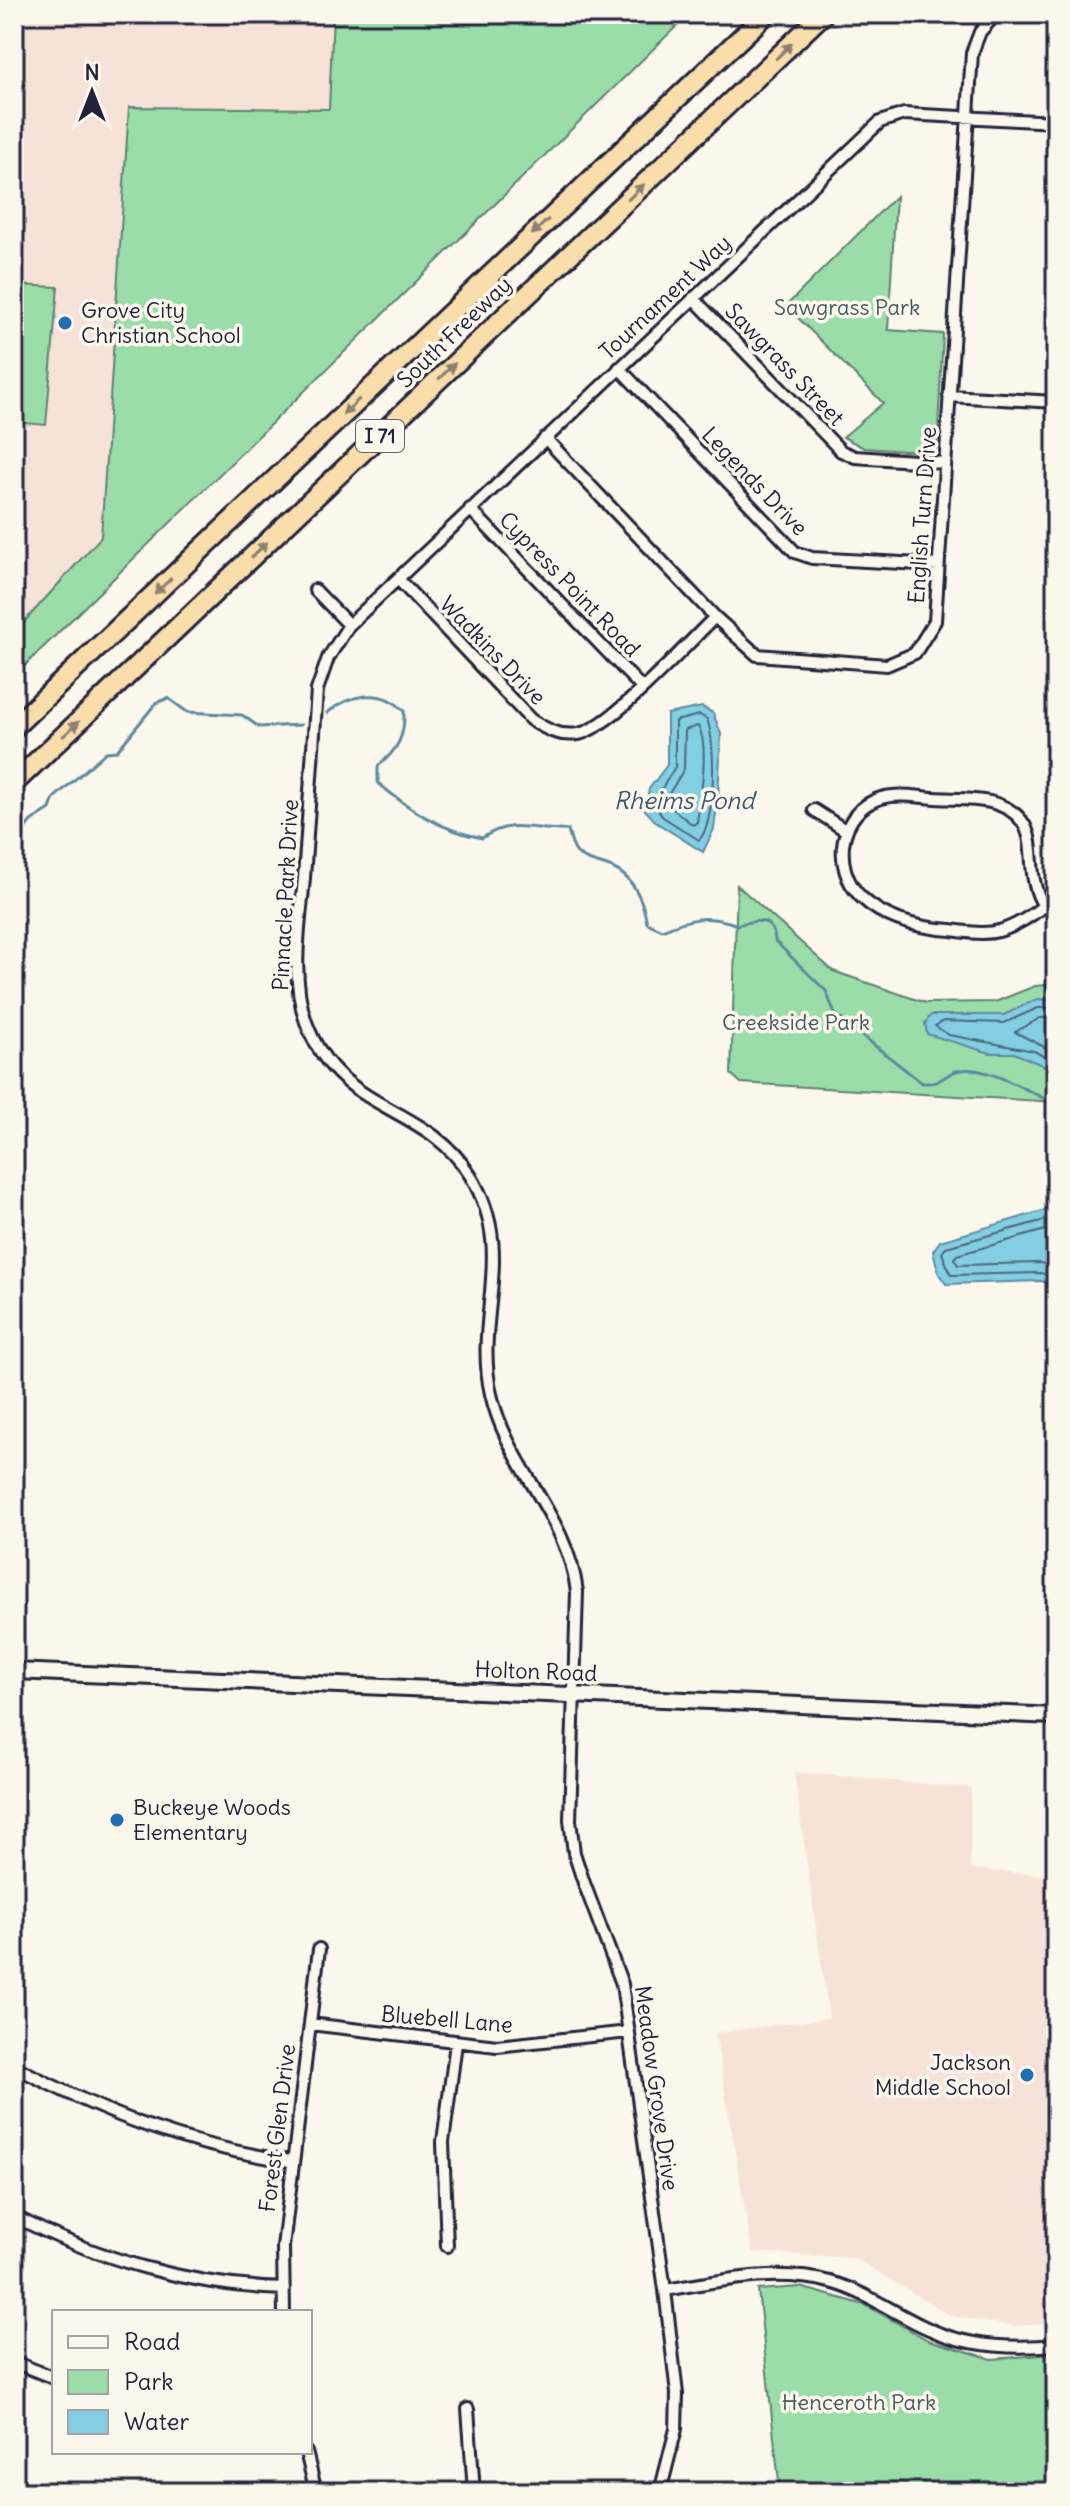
<svg xmlns="http://www.w3.org/2000/svg" width="1070" height="2506" font-family="Delius,sans-serif">
	<style>
		.built { fill: #f7e2da }
		.green { fill: #9adda9; stroke: #5e8072; stroke-width: 2 }
		.water { fill: #83cee2; stroke: #5c899f; stroke-width: 2 }
		.lines { fill: none; stroke-linecap: round; stroke-linejoin: round }
		.shore { stroke: #49677e; stroke-width: 2 }
		.stream { stroke: #5c899f; stroke-width: 3 }
		.street-casing { stroke: #22223b; stroke-width: 16 }
		.secondary-casing { stroke: #22223b; stroke-width: 20 }
		.highway-casing { stroke: #22223b; stroke-width: 24 }
		.street { stroke: #fbf7ec; stroke-width: 10 }
		.secondary { stroke: #fbf7ec; stroke-width: 14 }
		.highway { stroke: #f9deab; stroke-width: 18 }
		.oneway { fill: #8e8073 }
		.poi-dot { fill: #1f6fb2; stroke: #fbf7ec; stroke-width: 3 }
		.labels { text-anchor: middle; stroke-width: 7; stroke-linejoin: round; paint-order: stroke }
		.shield { fill: #fbf7ec; stroke: #636270; stroke-width: 2 }
		.shield-label { font-size: 20px; font-weight: bold; fill: #22223b }
		.street-label { font-size: 22px; fill: #22223b; stroke: #fbf7ec }
		.park-label { font-size: 22px; fill: #465a5c; stroke: #fbf7ec }
		.poi-label { font-size: 22px; fill: #22223b; stroke: #fbf7ec; text-anchor: start }
		.water-label { font-size: 24px; font-style: italic; fill: #3f566d; stroke: #fbf7ec }
	</style>
	<rect width="100%" height="100%" fill="#fbf7ec"/>
	<filter id="ink" filterUnits="userSpaceOnUse"><feTurbulence type="fractalNoise" baseFrequency=".0125" numOctaves="2"/><feDisplacementMap in="SourceGraphic" scale="16" xChannelSelector="R" yChannelSelector="G"/><feConvolveMatrix kernelMatrix="1 2 1 2 8 2 1 2 1" color-interpolation-filters="sRGB"/></filter>
	<g filter="url(#ink)">
		<path class="built" d="M 14,14 L 333,14 L 329,109 L 129,107 L 101,537 L 16,633 Z
			M 794,1772 L 971,1788 L 970,1869 L 1056,1876 L 1056,2323 L 1014,2326 L 951,2316 L 854,2258 L 752,2252 L 715,2033 L 829,2018 Z"/>
		<path class="green" d="M 333,14 L 689,14 L 14,676 L 14,633 L 101,537 L 129,107 L 329,109 Z
			M 896,196 L 888,330 L 943,334 L 937,447 L 933,453 L 864,448 L 843,437 L 883,403 L 786,306 Z
			M 14,285 L 58,287 L 46,425 L 14,422 Z
			M 737,885 L 833,971 L 926,1003 L 995,1002 L 1035,986 L 1056,984 L 1056,1102 L 741,1083 L 731,1074 Z
			M 800,2287 L 865,2305 L 928,2340 L 992,2359 L 1056,2354 L 1056,2492 L 780,2492 L 758,2290 Z"/>
		<path class="water" d="M 702,707 L 713,713 L 721,734 L 718,798 L 714,829 L 703,852 L 657,823 L 645,810 L 649,789 L 667,765 L 667,714 Z
			M 1037,999 L 1056,1000 L 1056,1071 L 1014,1053 L 990,1053 L 927,1034 L 925,1023 L 931,1015 L 1004,1015 Z
			M 1049,1209 L 1056,1210 L 1056,1286 L 1041,1281 L 946,1284 L 939,1274 L 933,1251 L 940,1241 Z"/>
		<g class="lines">
			<path class="shore" d="M 700,715 L 707,719 C 716,742 716,823 699,840 L 663,817 L 653,803 L 675,767 L 675,721 Z
				M 698,726 C 710,745 700,799 697,822 L 693,825 L 664,802 L 684,769 L 685,730 Z
				M 1056,1008 L 1038,1008 L 1004,1023 L 943,1021 L 935,1026 L 949,1035 L 1034,1051 L 1056,1063
				M 1056,1018 L 1040,1018 L 1015,1032 L 1056,1053
				M 1056,1217 L 946,1247 L 942,1253 L 951,1275 L 1040,1273 L 1056,1277
				M 1056,1227 L 957,1255 L 954,1259 L 958,1265 L 1041,1263 L 1056,1267"/>
			<path class="stream" d="M 327,713 C 350,694 382,687 404,711 C 405,736 398,750 378,766 L 378,783 C 410,810 440,830 482,838 C 514,817 532,831 568,830 C 570,838 572,848 577,853 C 587,863 600,862 612,868 C 634,877 643,901 647,923 L 662,930 C 690,918 709,914 737,925 C 757,919 773,917 775,941 L 826,991 L 835,1014 L 922,1083 C 943,1084 940,1077 956,1071 C 983,1062 1030,1093 1056,1104
				M 14,842 L 31,821 L 50,809 L 54,798 L 106,752 L 117,751 L 156,703 L 168,698 L 187,712 L 242,715 L 259,727 L 301,725"/>
			<defs>
				<path id="street" d="M 693,298 L 841,451 L 855,457 L 945,463
					M 619,368 L 795,552 L 812,558 L 938,565
					M 949,396 L 1056,402
					M 545,438 L 715,617 L 757,655 L 887,665 L 915,653 L 935,621 L 972,53 L 980,32 L 996,14
					M 470,509 L 641,687
					M 398,579 L 531,720 C 546,729 559,737 578,734 C 610,729 688,643 715,617
					M 315,590 L 349,625
					M 814,810 L 845,830
					M 1044,906 C 1024,876 1039,842 1021,820 C 1001,795 963,800 935,798 C 917,797 899,793 881,798 C 838,811 831,868 861,897 C 885,920 919,928 951,930 C 966,932 984,935 999,931 C 1021,925 1038,910 1056,897
					M 310,2024 L 497,2046 L 629,2032
					M 14,2066 C 103,2113 191,2148 291,2161
					M 14,2216 C 97,2259 190,2286 284,2289
					M 447,2246 L 443,2142 L 456,2043
					M 665,2290 C 720,2281 775,2268 830,2282 C 867,2292 895,2314 929,2329 C 968,2347 1014,2349 1056,2345
					M 284,2312 L 283,2247 L 319,1949
					M 14,2362 L 54,2378
					M 468,2409 L 474,2492
					M 306,2452 L 316,2492
					M 660,2492 L 676,2429 L 677,2394 L 665,2290 L 622,1984 L 584,1883 L 574,1853 L 570,1820 L 577,1592 C 568,1516 507,1466 491,1394 C 473,1316 518,1253 470,1175 C 425,1102 339,1114 306,1022 C 290,977 300,924 304,878 C 308,815 313,753 317,690 L 328,658 L 349,625 L 880,122 L 904,114 L 1056,122"/>
				<path id="secondary" d="M 14,1671 L 1056,1716"/>
				<path id="highway" d="M 14,727 L 766,14
					M 14,783 L 823,14"/>
			</defs>
			<use href="#street" class="street-casing"/>
			<use href="#secondary" class="secondary-casing"/>
			<use href="#highway" class="highway-casing"/>
			<use href="#street" class="street"/>
			<use href="#secondary" class="secondary"/>
			<use href="#highway" class="highway"/>
		</g>
		<defs><path id="oneway-solid" d="M-6-.8H1V-3.2L6.5 0L1 3.2V.8H-6Z" transform="scale(2)"/></defs>
		<g class="oneway">
			<use href="#oneway-solid" transform="translate(784 51) rotate(-44)"/>
			<use href="#oneway-solid" transform="translate(636 192) rotate(-44)"/>
			<use href="#oneway-solid" transform="translate(540 227) rotate(137)"/>
			<use href="#oneway-solid" transform="translate(447 371) rotate(-44)"/>
			<use href="#oneway-solid" transform="translate(351 407) rotate(136)"/>
			<use href="#oneway-solid" transform="translate(259 550) rotate(-44)"/>
			<use href="#oneway-solid" transform="translate(163 586) rotate(137)"/>
			<use href="#oneway-solid" transform="translate(71 729) rotate(-43)"/>
		</g>
	</g>
	<g class="poi-dot">
		<circle cx="65" cy="323" r="8"/>
		<circle cx="117" cy="1820" r="8"/>
		<circle cx="1027" cy="2075" r="8"/>
	</g>
	<g class="labels">
		<rect class="shield" x="356" y="420" width="48" height="32" rx="6"/>
		<g class="shield-label">
			<text x="380" y="443">I 71</text>
		</g>
		<g class="street-label">
			<text transform="translate(665 297) rotate(-43)" y="8">Tournament Way</text>
			<text transform="translate(454 332) rotate(-44)" y="8">South Freeway</text>
			<text transform="translate(785 364) rotate(46)" y="8">Sawgrass Street</text>
			<text transform="translate(755 481) rotate(46)" y="8">Legends Drive</text>
			<text transform="translate(922 515) rotate(-86)" y="8">English Turn Drive</text>
			<text transform="translate(570 584) rotate(46)" y="8">Cypress Point Road</text>
			<text transform="translate(493 650) rotate(46)" y="8">Wadkins Drive</text>
			<text transform="translate(285 895) rotate(-87)" y="8">Pinnacle Park Drive</text>
			<text transform="translate(536 1671) rotate(2)" y="8">Holton Road</text>
			<text transform="translate(447 2019) rotate(5)" y="8">Bluebell Lane</text>
			<text transform="translate(657 2088) rotate(82)" y="8">Meadow Grove Drive</text>
			<text transform="translate(277 2128) rotate(-83)" y="8">Forest Glen Drive</text>
		</g>
		<g class="park-label">
			<text x="847" y="315">Sawgrass Park</text>
			<text x="796" y="1030">Creekside Park</text>
			<text x="859" y="2410">Henceroth Park</text>
		</g>
		<g class="poi-label">
			<text x="81" y="318">Grove City<tspan x="81" dy="25">Christian School</tspan></text>
			<text x="133" y="1815">Buckeye Woods<tspan x="133" dy="25">Elementary</tspan></text>
			<text x="1011" y="2070" text-anchor="end">Jackson<tspan x="1011" dy="25">Middle School</tspan></text>
		</g>
		<g class="water-label">
			<text x="684" y="809">Rheims Pond</text>
		</g>
	</g>
	<rect width="1070" height="2506" fill="none" stroke="#fbf7ec" stroke-width="48"/>
	<rect x="24" y="24" width="1022" height="2458" fill="none" stroke="#22223b" stroke-width="3" filter="url(#ink)"/>
	<rect x="52" y="2310" width="260" height="144" fill="#fbf7ec" stroke="#a4a2a5" stroke-width="2"/>
	<rect x="68" y="2336" width="40" height="12" fill="#fbf7ec" stroke="#a4a2a5" stroke-width="2"/>
	<text x="124" y="2350" font-size="24" fill="#22223b">Road</text>
	<rect x="68" y="2370" width="40" height="24" fill="#9adda9" stroke="#a4a2a5" stroke-width="2"/>
	<text x="124" y="2390" font-size="24" fill="#22223b">Park</text>
	<rect x="68" y="2410" width="40" height="24" fill="#83cee2" stroke="#a4a2a5" stroke-width="2"/>
	<text x="124" y="2430" font-size="24" fill="#22223b">Water</text>
	<g transform="translate(92 92)" stroke="#fbf7ec" stroke-width="6" paint-order="stroke">
	<path d="M0-6L14 30L0 20L-14 30Z" fill="#22223b"/>
	<text y="-12" font-size="22" font-weight="bold" text-anchor="middle" fill="#22223b">N</text>
	</g>
</svg>
